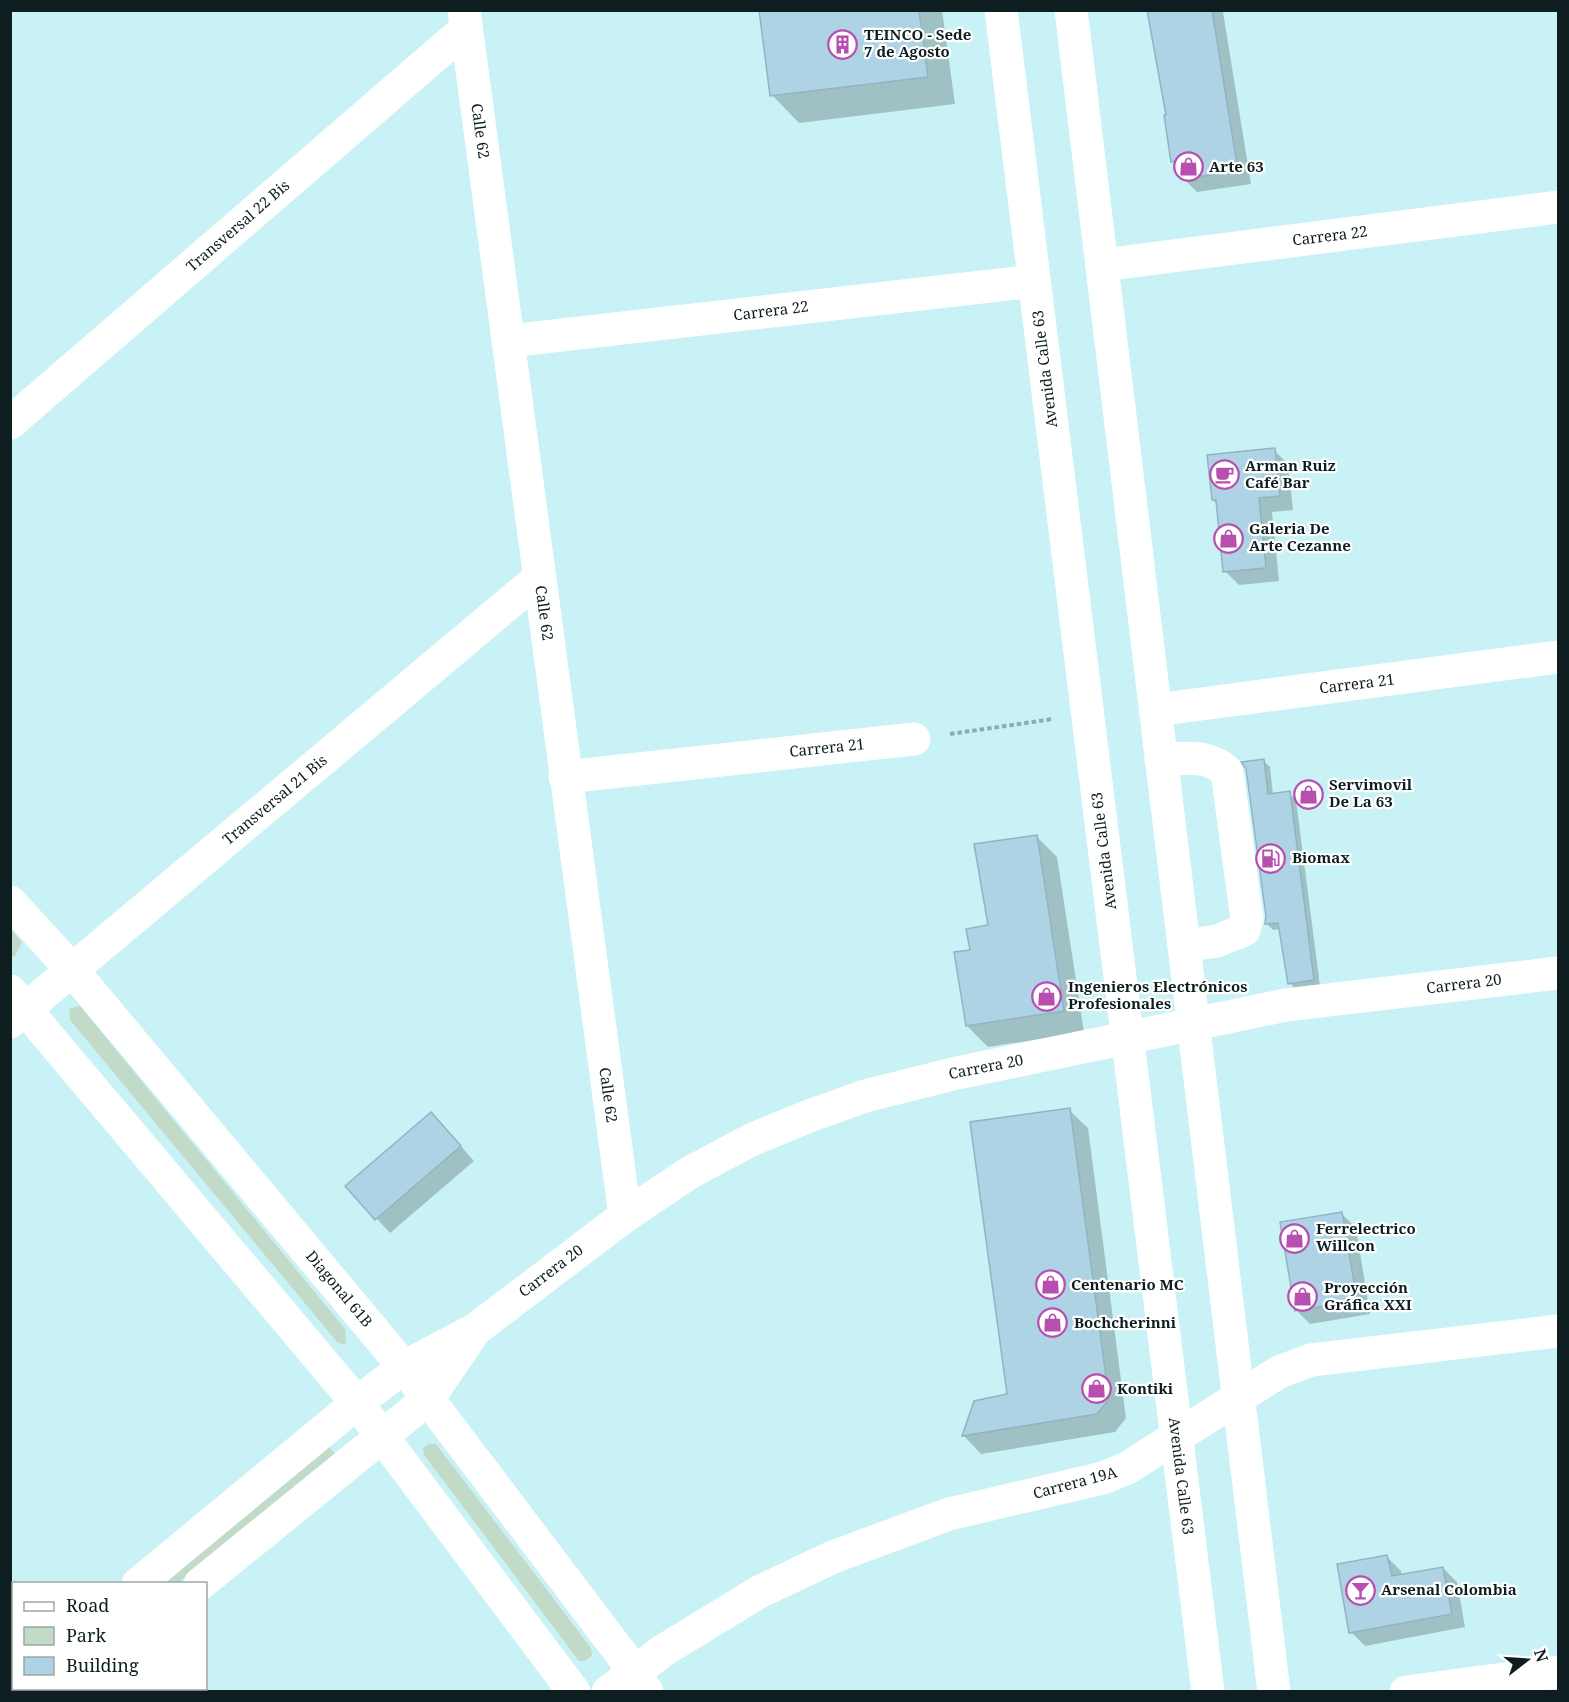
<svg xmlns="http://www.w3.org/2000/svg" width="1569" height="1702" font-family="'Noto Serif',serif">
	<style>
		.green { fill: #c2dbc8 }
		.shadow { fill: #0003 }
		.building { fill: #aed3e5; stroke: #92b3c3; stroke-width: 1.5 }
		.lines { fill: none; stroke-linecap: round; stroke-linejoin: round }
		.path { stroke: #8cadb0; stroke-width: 4; stroke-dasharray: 4.5 3; stroke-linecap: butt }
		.minor { stroke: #fff; stroke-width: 33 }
		.major { stroke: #fff; stroke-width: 33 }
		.labels { text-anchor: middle; stroke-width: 4.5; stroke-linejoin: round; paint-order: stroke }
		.poi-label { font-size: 15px; font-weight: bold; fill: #0e1e20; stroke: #fff; text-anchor: start }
		.street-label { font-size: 15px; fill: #0e1e20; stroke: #fff }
	</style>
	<rect width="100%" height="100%" fill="#c8f2f6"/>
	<path class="green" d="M 11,930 L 22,942 L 15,956 L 11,957 Z
		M 80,1006 L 345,1329 L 346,1345 L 337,1342 L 70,1020 L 69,1009 Z
		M 429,1444 L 436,1444 L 591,1648 L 592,1656 L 585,1661 L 579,1661 L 424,1455 L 423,1448 Z
		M 328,1445 L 336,1455 L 178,1583 L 161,1584 Z
		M 10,1653 L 13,1653 L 14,1688 L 53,1689 L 54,1691 L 11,1691 Z"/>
	<path class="shadow" d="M 760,10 L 942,10 L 955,104 L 799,123 L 772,95 Z
		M 1148,10 L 1221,10 L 1223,12 L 1251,184 L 1197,192 L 1183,178 L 1181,170 L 1173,161 L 1168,116 Z
		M 1274,450 L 1288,464 L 1293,510 L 1272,512 L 1279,581 L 1239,585 L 1225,571 L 1218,505 L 1213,500 Z
		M 1264,761 L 1270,767 L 1273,795 L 1289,793 L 1296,800 L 1320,986 L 1296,990 L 1290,983 L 1280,929 L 1273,930 L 1267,924 Z
		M 1036,836 L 1057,857 L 1084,1032 L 988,1047 L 967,1026 L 972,951 L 989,927 Z
		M 1069,1110 L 1088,1128 L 1126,1418 L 1115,1432 L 981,1454 L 964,1436 L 975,1403 L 1009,1395 Z
		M 445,1128 L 474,1161 L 390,1233 L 347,1186 Z
		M 1342,1214 L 1356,1228 L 1370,1314 L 1310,1324 L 1296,1310 Z
		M 1387,1557 L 1401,1571 L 1402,1576 L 1443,1568 L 1457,1582 L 1465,1627 L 1365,1646 L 1351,1632 Z"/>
	<path class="building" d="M 759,10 L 919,10 L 928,77 L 770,96 Z
		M 1147,10 L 1212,10 L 1238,171 L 1181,179 L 1178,160 L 1171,162 L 1164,115 L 1166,115 Z
		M 1275,448 L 1280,496 L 1259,498 L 1266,568 L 1223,572 L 1216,500 L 1212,500 L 1207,455 Z
		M 1264,759 L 1268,794 L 1290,791 L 1314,980 L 1288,984 L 1278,923 L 1265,924 L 1266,916 L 1246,769 L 1241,762 Z
		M 1037,835 L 1064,1011 L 966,1026 L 954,952 L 970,950 L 966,929 L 988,925 L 974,844 Z
		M 1070,1108 L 1109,1399 L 1097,1414 L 962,1436 L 974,1401 L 1007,1394 L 970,1122 Z
		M 431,1112 L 461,1146 L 375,1220 L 345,1186 Z
		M 1342,1212 L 1357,1300 L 1295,1311 L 1280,1222 Z
		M 1387,1555 L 1392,1576 L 1443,1567 L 1452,1614 L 1349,1633 L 1337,1564 Z"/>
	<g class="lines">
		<path class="path" d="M 950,734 L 1053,719"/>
		<path class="minor" d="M 464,10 L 625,1216
			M 1102,265 L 1558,207
			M 508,341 L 1034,281
			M 10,423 L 466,29
			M 1156,710 L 1558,657
			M 1161,760 C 1185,758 1209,754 1227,772 L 1247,919 L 1244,930 L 1217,941 L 1184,946
			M 565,777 L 914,739
			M 10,902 L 73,971 L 404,1367 L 622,1655 L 647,1692
			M 10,991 L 357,1403 L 574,1692
			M 10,1022 L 539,578
			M 138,1584 L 357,1403 L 404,1367 L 476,1329 L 625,1216 L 689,1173 L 751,1140 L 809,1116 L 865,1096 L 957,1073 L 1286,1005 L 1558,973
			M 200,1584 L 428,1399 L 473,1333
			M 10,1627 L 14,1627
			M 92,1688 L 93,1692
			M 608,1692 L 664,1650 L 759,1592 L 833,1557 L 949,1514 L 1103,1478 L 1127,1468 L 1279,1372 L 1311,1360 L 1558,1331
			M 1406,1692 L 1558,1672"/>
		<path class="major" d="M 1001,10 L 1208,1692
			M 1071,10 L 1274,1692"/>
	</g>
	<defs>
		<symbol id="building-ring" viewBox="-11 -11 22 22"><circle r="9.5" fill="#fff" stroke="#b84eaf" stroke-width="1.5"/><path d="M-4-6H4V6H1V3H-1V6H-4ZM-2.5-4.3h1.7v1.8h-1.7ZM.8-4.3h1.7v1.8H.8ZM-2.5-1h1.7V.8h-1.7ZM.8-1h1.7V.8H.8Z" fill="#b84eaf"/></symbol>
		<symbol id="shop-ring" viewBox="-11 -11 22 22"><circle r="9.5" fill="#fff" stroke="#b84eaf" stroke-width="1.5"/><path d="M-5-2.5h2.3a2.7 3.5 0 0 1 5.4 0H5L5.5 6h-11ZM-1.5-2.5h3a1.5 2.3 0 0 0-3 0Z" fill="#b84eaf"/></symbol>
		<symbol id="cafe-ring" viewBox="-11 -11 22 22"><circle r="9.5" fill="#fff" stroke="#b84eaf" stroke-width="1.5"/><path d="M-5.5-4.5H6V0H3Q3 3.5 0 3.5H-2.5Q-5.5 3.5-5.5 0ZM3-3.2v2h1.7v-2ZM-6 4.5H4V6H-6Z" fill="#b84eaf"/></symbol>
		<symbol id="fuel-ring" viewBox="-11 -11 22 22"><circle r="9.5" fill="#fff" stroke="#b84eaf" stroke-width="1.5"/><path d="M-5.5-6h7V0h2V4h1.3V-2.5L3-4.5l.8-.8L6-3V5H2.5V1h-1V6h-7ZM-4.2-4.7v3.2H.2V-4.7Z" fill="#b84eaf"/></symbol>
		<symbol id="bar-ring" viewBox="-11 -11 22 22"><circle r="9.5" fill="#fff" stroke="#b84eaf" stroke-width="1.5"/><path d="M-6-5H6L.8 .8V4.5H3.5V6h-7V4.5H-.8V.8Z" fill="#b84eaf"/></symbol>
	</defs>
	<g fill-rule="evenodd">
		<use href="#building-ring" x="826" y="28" width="33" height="33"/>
		<use href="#shop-ring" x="1172" y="150" width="33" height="33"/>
		<use href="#cafe-ring" x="1208" y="458" width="33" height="33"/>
		<use href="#shop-ring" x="1212" y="522" width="33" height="33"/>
		<use href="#shop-ring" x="1292" y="778" width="33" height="33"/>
		<use href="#fuel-ring" x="1254" y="842" width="33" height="33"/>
		<use href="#shop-ring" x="1030" y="980" width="33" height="33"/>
		<use href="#shop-ring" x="1278" y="1222" width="33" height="33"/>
		<use href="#shop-ring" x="1034" y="1268" width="33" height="33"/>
		<use href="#shop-ring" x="1286" y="1280" width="33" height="33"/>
		<use href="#shop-ring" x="1036" y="1306" width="33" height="33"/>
		<use href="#shop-ring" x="1080" y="1372" width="33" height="33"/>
		<use href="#bar-ring" x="1344" y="1574" width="33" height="33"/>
	</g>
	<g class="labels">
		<g class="poi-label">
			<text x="864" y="40">TEINCO - Sede<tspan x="864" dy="17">7 de Agosto</tspan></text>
			<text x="1209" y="172">Arte 63</text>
			<text x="1245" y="471">Arman Ruiz<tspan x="1245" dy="17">Café Bar</tspan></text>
			<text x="1249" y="534">Galeria De<tspan x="1249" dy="17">Arte Cezanne</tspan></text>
			<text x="1329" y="790">Servimovil<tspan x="1329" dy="17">De La 63</tspan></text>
			<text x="1292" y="863">Biomax</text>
			<text x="1068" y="992">Ingenieros Electrónicos<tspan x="1068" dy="17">Profesionales</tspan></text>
			<text x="1316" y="1234">Ferrelectrico<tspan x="1316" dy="17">Willcon</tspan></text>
			<text x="1071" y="1290">Centenario MC</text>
			<text x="1324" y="1293">Proyección<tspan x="1324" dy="17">Gráfica XXI</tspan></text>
			<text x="1074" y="1328">Bochcherinni</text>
			<text x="1117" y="1394">Kontiki</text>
			<text x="1381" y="1595">Arsenal Colombia</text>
		</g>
		<g class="street-label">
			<text transform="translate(480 131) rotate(82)" y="5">Calle 62</text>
			<text transform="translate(238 226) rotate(-41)" y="5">Transversal 22 Bis</text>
			<text transform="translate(1330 236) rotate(-7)" y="5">Carrera 22</text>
			<text transform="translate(771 311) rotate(-7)" y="5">Carrera 22</text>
			<text transform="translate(1045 369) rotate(-97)" y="5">Avenida Calle 63</text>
			<text transform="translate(544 613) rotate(82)" y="5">Calle 62</text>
			<text transform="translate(1357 684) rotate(-7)" y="5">Carrera 21</text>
			<text transform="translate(827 748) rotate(-6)" y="5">Carrera 21</text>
			<text transform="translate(275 800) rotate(-40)" y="5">Transversal 21 Bis</text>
			<text transform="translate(1104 851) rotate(-97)" y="5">Avenida Calle 63</text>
			<text transform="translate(1464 984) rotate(-7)" y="5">Carrera 20</text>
			<text transform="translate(986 1067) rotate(-11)" y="5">Carrera 20</text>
			<text transform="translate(608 1095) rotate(82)" y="5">Calle 62</text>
			<text transform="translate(551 1271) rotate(-37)" y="5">Carrera 20</text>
			<text transform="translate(339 1289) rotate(50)" y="5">Diagonal 61B</text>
			<text transform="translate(1181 1476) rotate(83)" y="5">Avenida Calle 63</text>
			<text transform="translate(1075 1483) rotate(-15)" y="5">Carrera 19A</text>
		</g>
	</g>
	<rect width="1569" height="1702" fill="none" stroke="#0e1e20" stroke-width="24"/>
	<rect x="12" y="1582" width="195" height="108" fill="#ffffff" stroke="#9fa5a6" stroke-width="1.5"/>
	<rect x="24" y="1602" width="30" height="9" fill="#ffffff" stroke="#9fa5a6" stroke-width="1.5"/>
	<text x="66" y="1612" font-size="18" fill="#0e1e20">Road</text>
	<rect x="24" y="1627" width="30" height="18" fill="#c2dbc8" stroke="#9fa5a6" stroke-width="1.5"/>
	<text x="66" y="1642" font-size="18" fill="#0e1e20">Park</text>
	<rect x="24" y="1657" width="30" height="18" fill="#aed3e5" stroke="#9fa5a6" stroke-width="1.5"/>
	<text x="66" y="1672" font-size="18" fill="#0e1e20">Building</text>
	<g transform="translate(1527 1660) rotate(73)" stroke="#ffffff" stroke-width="4.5" paint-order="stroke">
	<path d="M0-4.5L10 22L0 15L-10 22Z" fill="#0e1e20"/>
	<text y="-9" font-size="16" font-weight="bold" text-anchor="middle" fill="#0e1e20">N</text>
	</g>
</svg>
